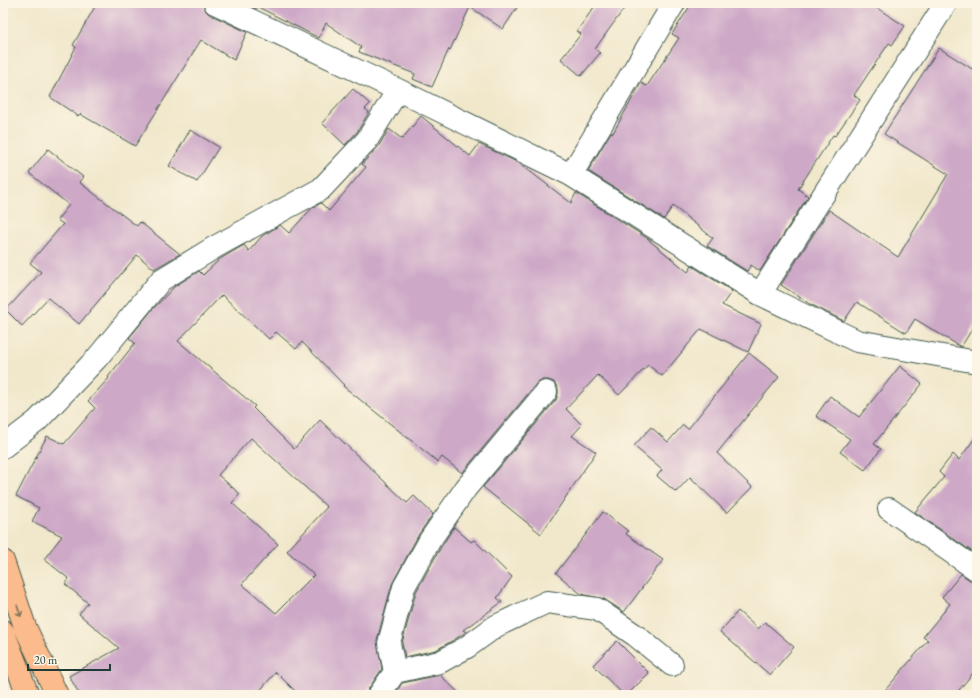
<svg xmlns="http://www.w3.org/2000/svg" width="980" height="698" font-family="'EB Garamond',serif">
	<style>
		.building { fill: #cda8c7; fill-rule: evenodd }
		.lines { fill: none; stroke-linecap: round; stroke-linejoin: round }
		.minor-casing { stroke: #3e574b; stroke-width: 24 }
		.trunk-casing { stroke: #3e574b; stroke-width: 24 }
		.minor { stroke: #fff; stroke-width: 22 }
		.trunk { stroke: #fbbb8c; stroke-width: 22 }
		.oneway { stroke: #82765c }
	</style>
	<rect width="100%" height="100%" fill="#fcf5e5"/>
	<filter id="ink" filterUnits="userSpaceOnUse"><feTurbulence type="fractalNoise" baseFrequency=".025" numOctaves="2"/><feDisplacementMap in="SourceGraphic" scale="8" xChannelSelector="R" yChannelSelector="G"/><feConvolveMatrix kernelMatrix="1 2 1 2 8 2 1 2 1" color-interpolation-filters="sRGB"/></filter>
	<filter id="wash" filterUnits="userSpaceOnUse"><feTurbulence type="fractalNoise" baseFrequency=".012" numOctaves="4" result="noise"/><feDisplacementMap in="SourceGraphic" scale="16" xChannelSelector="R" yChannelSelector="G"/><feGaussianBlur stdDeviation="0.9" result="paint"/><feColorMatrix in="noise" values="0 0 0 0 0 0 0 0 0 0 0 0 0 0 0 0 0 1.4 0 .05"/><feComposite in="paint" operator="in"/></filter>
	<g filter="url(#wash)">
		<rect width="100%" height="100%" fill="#f1e8cc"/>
		<g id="blocks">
			<path class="building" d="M 97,3 L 203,3 L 205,10 L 209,14 L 247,32 L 234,60 L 201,40 L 135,146 L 80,114 L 78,116 L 50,97 L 76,47 L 73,45 Z
				M 244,3 L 520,3 L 503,29 L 470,7 L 450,50 L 449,49 L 432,87 L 413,79 L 415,74 L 359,52 L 361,47 L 326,23 L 319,38 L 258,7 L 257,9 Z
				M 597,3 L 628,3 L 595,49 L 600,53 L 581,76 L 561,59 L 581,34 L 577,31 Z
				M 692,3 L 869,3 L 905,26 L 892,45 L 889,43 L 854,95 L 860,100 L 835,136 L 833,135 L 798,189 L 808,196 L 760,271 L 751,265 L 747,271 L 707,246 L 713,238 L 673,206 L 664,219 L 588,171 L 611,132 L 613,133 L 641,83 L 647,86 L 679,38 L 672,34 Z
				M 939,48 L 977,72 L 977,321 L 961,347 L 915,319 L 906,333 L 857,302 L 844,321 L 810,304 L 781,285 L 829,210 L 898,257 L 948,174 L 884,134 Z
				M 353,89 L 370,104 L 365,109 L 369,112 L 357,132 L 345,145 L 322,123 Z
				M 421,116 L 470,156 L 479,144 L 519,163 L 571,203 L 576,193 L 650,240 L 650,241 L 688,272 L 692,266 L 732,291 L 722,305 L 761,324 L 748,352 L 701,329 L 662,376 L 648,365 L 619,395 L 598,375 L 566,409 L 582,425 L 572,436 L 596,452 L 541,534 L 483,487 L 556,400 L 558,394 L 558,388 L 554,382 L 548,380 L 542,380 L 536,384 L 462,473 L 442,457 L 438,462 L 343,386 L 344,385 L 302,342 L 296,349 L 276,332 L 269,339 L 222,295 L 178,341 L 255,406 L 253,408 L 294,449 L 320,420 L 407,503 L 414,496 L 433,514 L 419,534 L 392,584 L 377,640 L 382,669 L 369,688 L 367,695 L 299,695 L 276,672 L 256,695 L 80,695 L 69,676 L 119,648 L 79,614 L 88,603 L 65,584 L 69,579 L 44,559 L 62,536 L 32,521 L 39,508 L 16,496 L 47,436 L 64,444 L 95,408 L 88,401 L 109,378 L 108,377 L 135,343 L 129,338 L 152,310 L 175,286 L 199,271 L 203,275 L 220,259 L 244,245 L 249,251 L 262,236 L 280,225 L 289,233 L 312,208 L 321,203 L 329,211 L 366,167 L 362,164 L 378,147 L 389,129 L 402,139 ZM 251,438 L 327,507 L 287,551 L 314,575 L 276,613 L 242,584 L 278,544 L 232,503 L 240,494 L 218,475 Z
				M 190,130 L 219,147 L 197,182 L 169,166 Z
				M 48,149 L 83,177 L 79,182 L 137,226 L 140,222 L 180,254 L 154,269 L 137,255 L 79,324 L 48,298 L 22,326 L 6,310 L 41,272 L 30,263 L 63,224 L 57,220 L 69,205 L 29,173 Z
				M 749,353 L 779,377 L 717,453 L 752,487 L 727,513 L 690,477 L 676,492 L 657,476 L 662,470 L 634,446 L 651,427 L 668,442 L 683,425 L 688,429 Z
				M 900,366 L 922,384 L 874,444 L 881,449 L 865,470 L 840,452 L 850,439 L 816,416 L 830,396 L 859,417 Z
				M 977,435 L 977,555 L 915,512 L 944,477 L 939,472 L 953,454 L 959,460 Z
				M 603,512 L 628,531 L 626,534 L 663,560 L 624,612 L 604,599 L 581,594 L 556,573 Z
				M 454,527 L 471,542 L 474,540 L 512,577 L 497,598 L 502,602 L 463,630 L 466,632 L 460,636 L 436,650 L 405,657 L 402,643 L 416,592 L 441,547 Z
				M 961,574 L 970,580 L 977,582 L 977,668 L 955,695 L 881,695 L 928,640 L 923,637 L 950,604 L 942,597 Z
				M 738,611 L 758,629 L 765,622 L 794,647 L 770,675 L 720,632 Z
				M 617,641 L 649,673 L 627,695 L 624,695 L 593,665 Z
				M 440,675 L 461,695 L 394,695 L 402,683 Z"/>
		</g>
	</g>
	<g filter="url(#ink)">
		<use href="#blocks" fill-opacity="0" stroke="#3e574b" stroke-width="1"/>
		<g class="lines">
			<defs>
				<path id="minor" d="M 215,3 L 398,90 L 571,175 L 760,294 L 857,341 L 977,362
					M 571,175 L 674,3
					M 760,294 L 946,3
					M 3,447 L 37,421 L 97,358 L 161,280 L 215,247 L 321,189 L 367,140 L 398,90
					M 889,509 L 977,570
					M 395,672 L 389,643 L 404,587 L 430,540 L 466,488 L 546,392
					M 379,695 L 395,672 L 440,662 L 467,647 L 496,626 L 547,602 L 597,609 L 635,635 L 672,665"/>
				<path id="trunk" d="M 3,561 L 25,627 L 57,695
					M 3,631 L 28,695"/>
			</defs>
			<use href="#minor" class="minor-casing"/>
			<use href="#trunk" class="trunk-casing"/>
			<use href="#minor" class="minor"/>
			<use href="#trunk" class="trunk"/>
		</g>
		<defs><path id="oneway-shaft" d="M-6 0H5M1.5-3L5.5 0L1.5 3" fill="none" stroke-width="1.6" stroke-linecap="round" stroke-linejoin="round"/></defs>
		<use class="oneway" href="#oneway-shaft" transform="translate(19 611) rotate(72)"/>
	</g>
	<rect width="980" height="698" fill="none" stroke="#fcf5e5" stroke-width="16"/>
	<path d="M28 664v6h82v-6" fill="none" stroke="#1f3d34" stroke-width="2"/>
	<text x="34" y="664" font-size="12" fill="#1f3d34" stroke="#fcf5e5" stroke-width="3" paint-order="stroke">20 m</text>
</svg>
